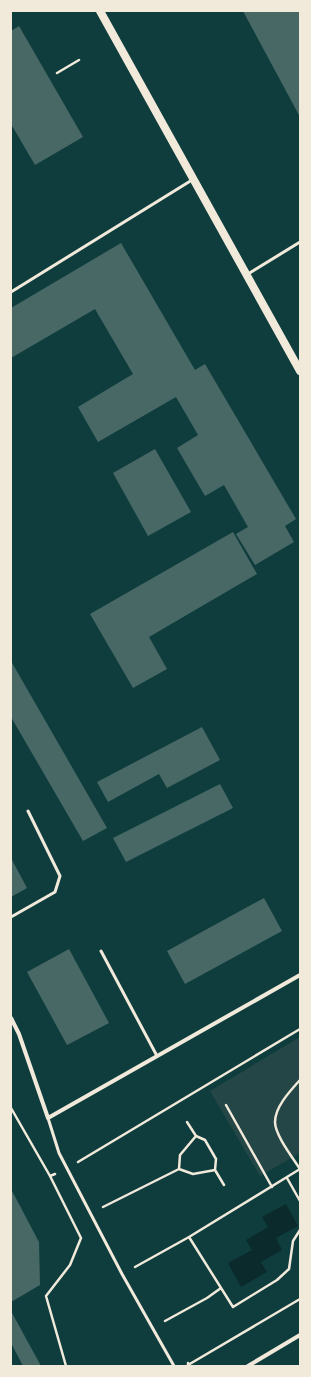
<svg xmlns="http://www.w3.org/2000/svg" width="311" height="1377" font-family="'Fira Sans Condensed',sans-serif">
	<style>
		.green { fill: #244646 }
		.water { fill: #0a2a2b }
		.building { fill: #486865 }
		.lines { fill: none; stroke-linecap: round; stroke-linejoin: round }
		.path { stroke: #f1e9da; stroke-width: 2.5 }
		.service { stroke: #f1e9da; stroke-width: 3 }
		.minor { stroke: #f1e9da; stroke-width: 4 }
		.secondary { stroke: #f1e9da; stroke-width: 8 }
	</style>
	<rect width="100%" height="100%" fill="#0f3d3e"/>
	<path class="green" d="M 300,1037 L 300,1153 L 260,1176 L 210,1091 Z"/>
	<path class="water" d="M 286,1204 L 298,1226 L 276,1238 L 282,1250 L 261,1262 L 267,1272 L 241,1287 L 228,1263 L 252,1250 L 246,1240 L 268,1227 L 262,1217 Z"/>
	<path class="building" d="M 243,11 L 300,11 L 300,117 Z
		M 19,26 L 83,137 L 35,165 L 11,124 L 11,31 Z
		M 121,243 L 195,370 L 205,364 L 296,519 L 285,526 L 294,542 L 255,565 L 236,534 L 248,527 L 224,485 L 205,496 L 177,448 L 198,435 L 176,397 L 98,442 L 78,407 L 133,374 L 95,309 L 11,358 L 11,308 Z
		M 155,449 L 191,512 L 148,536 L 113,473 Z
		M 233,532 L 257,574 L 149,637 L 167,669 L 133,688 L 90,614 Z
		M 11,661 L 107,828 L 83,841 L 11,717 Z
		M 202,727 L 220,760 L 167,788 L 159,774 L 108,802 L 97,782 Z
		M 220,784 L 233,808 L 126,862 L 113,838 Z
		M 11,858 L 27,888 L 11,897 Z
		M 264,898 L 282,931 L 185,984 L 167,951 Z
		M 69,949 L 109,1023 L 67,1045 L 27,972 Z
		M 11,1189 L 39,1242 L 40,1285 L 11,1302 Z
		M 11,1311 L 41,1366 L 23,1366 L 11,1343 Z"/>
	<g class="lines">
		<path class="path" d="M 57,73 L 79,60
			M 300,1080 C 290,1091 275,1107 275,1122 C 275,1135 293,1158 300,1169
			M 226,1105 L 272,1187
			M 11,1108 L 50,1176 L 81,1238 L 70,1265 L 46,1296 L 66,1366
			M 187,1122 L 196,1136 L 205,1140 L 216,1159 L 215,1170 L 224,1185
			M 78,1162 L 300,1029
			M 179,1169 L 180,1155 L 196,1136
			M 50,1176 L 55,1174
			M 287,1178 L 300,1201
			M 103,1207 L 179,1169 L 193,1174 L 215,1170
			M 189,1237 L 233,1307 L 277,1280 L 289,1269 L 293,1241 L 300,1230
			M 135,1267 L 189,1237 L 300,1169
			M 165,1321 L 207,1298 L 221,1288
			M 188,1363 L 188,1365 L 300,1299"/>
		<path class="service" d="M 248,274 L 300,242
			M 11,292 L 192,180
			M 11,917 L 55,892 L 60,876 L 28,811
			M 101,951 L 157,1056
			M 48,1118 L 59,1153 L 122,1274 L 174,1366"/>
		<path class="minor" d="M 11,1018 L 19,1034 L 48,1118 L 300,975
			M 248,1366 L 300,1335"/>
		<path class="secondary" d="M 100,11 L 300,371"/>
	</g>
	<rect width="311" height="1377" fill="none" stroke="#f1e9da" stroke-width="24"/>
</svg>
